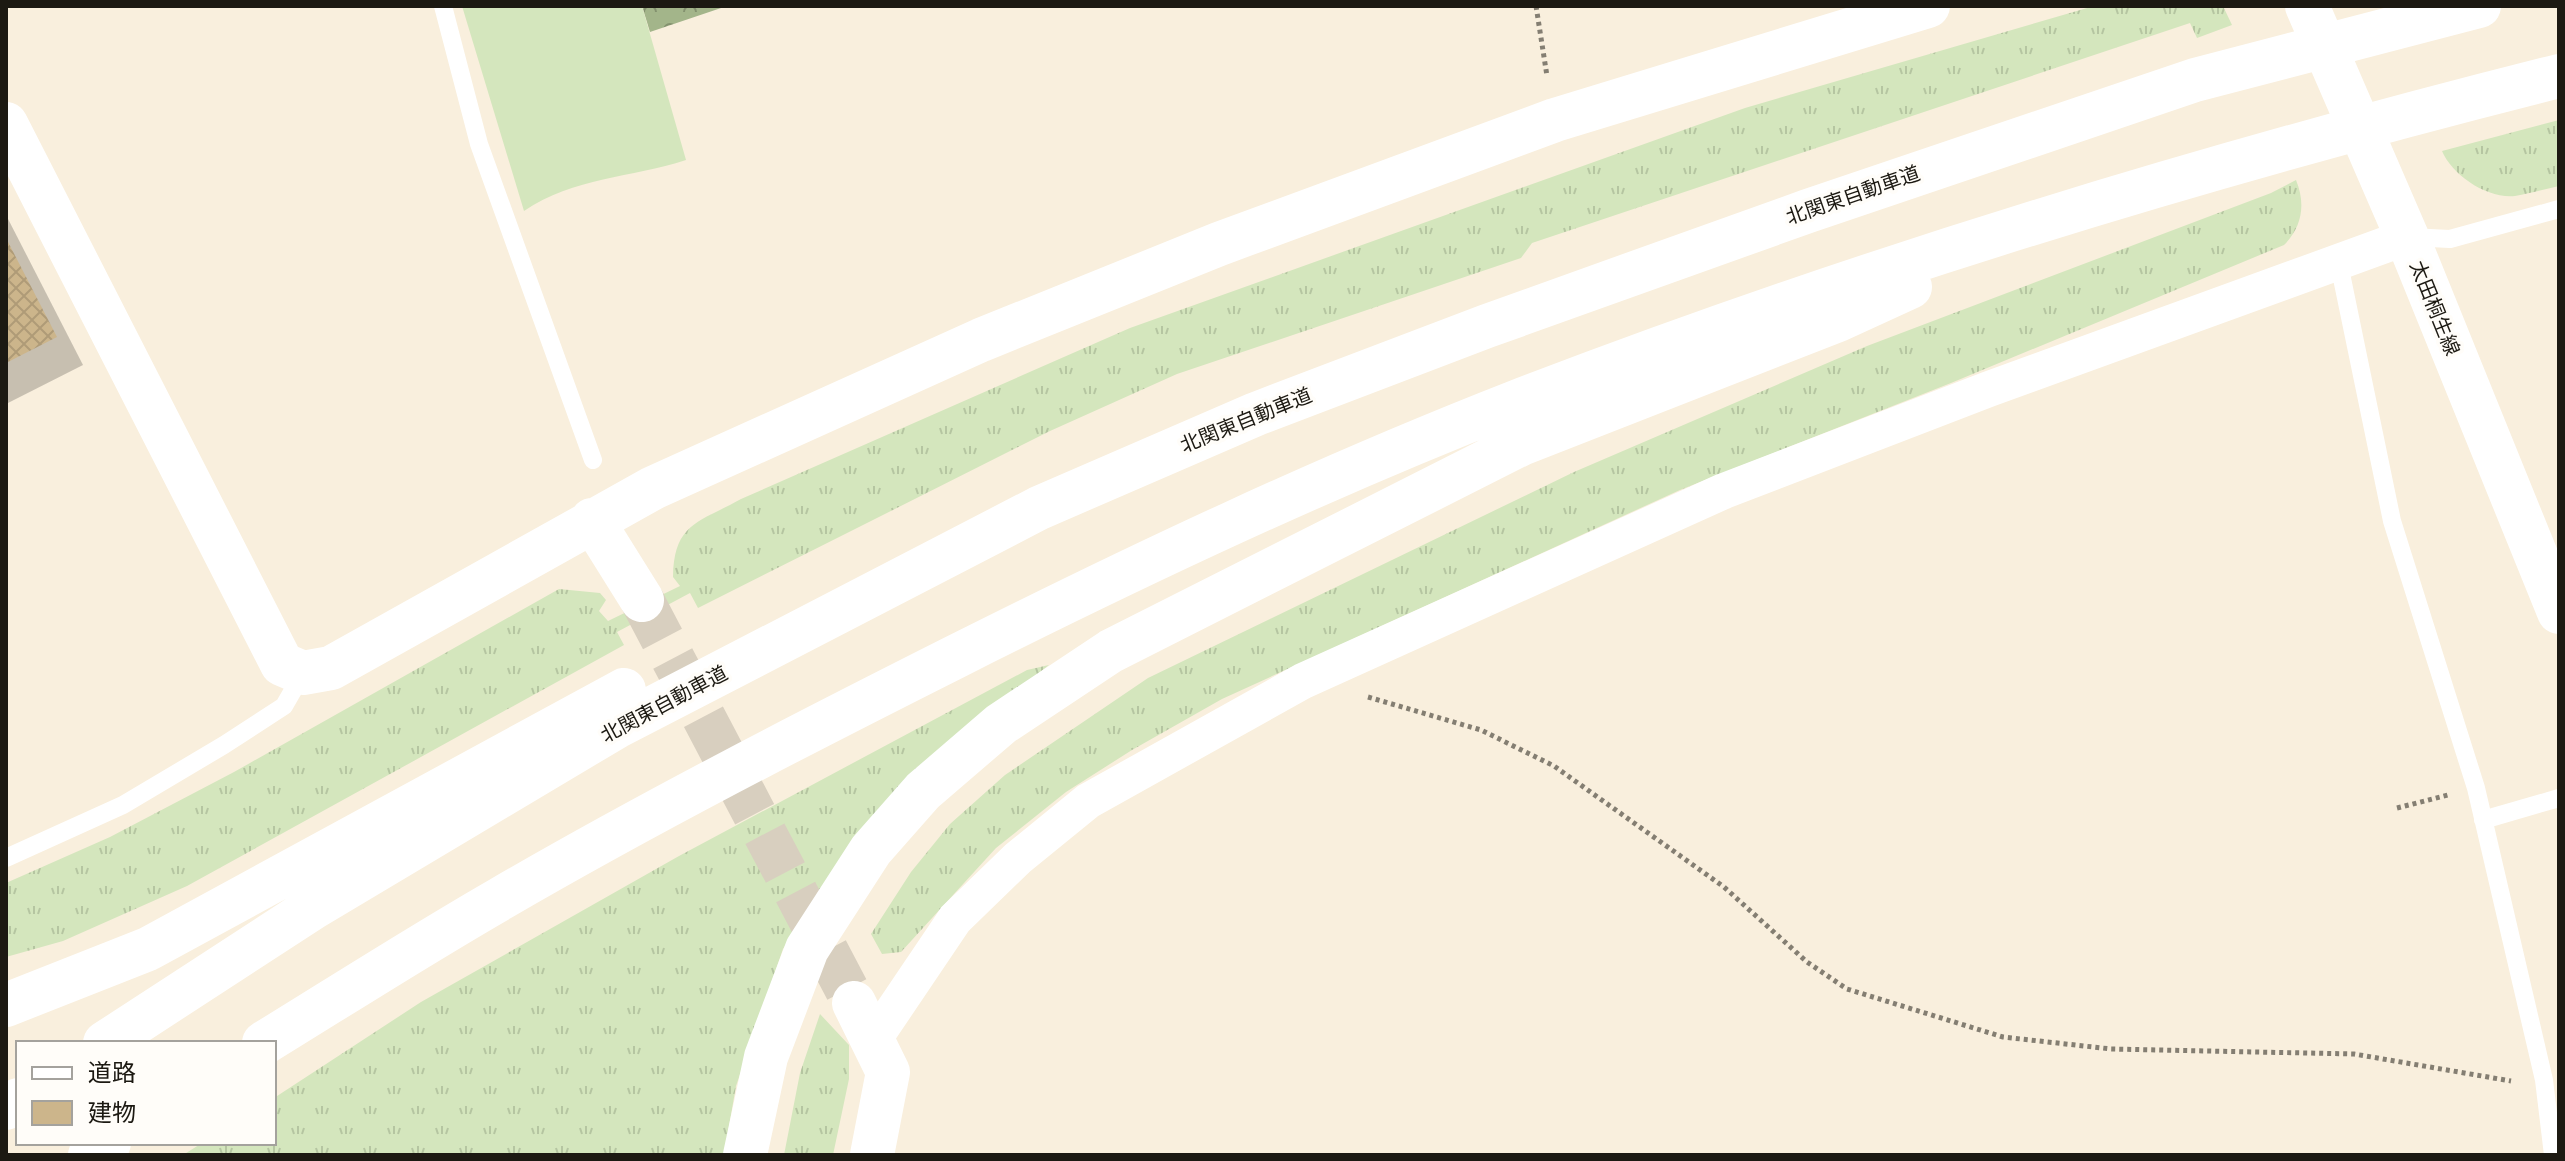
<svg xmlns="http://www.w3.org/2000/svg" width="2565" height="1161" font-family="'Archivo Narrow','Noto Sans JP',sans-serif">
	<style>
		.grass { fill: url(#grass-tufts) }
		.forest { fill: url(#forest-crowns) }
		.pitch { fill: #d4e6bd }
		.shadow { fill: #0003 }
		.building { fill: url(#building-cross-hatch) }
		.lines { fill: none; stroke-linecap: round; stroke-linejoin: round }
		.secondary-tunnel { stroke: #d8cfbf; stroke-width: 44; stroke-dasharray: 44 22; stroke-linecap: butt }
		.path { stroke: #847e72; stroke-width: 5; stroke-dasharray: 4 4; stroke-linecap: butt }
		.lane { stroke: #fff; stroke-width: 18 }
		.street { stroke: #fff; stroke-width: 36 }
		.secondary { stroke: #fff; stroke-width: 44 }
		.highway { stroke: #fff; stroke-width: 44 }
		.labels { text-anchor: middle; stroke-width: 7; stroke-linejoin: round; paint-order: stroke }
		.street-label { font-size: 20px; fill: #1c1912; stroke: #fffdf9 }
	</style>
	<defs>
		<pattern id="grass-tufts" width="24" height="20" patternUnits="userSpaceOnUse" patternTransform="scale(2)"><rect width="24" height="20" fill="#d4e6bd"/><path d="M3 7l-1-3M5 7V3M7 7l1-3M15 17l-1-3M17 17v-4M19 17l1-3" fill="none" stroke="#b5c5a1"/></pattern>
		<pattern id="forest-crowns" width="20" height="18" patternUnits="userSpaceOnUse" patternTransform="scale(2)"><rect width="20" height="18" fill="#a3b58a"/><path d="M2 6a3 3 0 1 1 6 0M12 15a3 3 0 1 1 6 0" fill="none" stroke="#84926f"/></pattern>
		<pattern id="building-cross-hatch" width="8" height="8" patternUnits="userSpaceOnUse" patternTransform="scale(2)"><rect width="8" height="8" fill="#ccb58b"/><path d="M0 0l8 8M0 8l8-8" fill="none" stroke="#af9b77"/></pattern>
	</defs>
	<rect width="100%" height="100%" fill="#f9efdd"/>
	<path class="grass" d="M 2094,6 L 2223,6 L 2232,25 L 2197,38 L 2190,23 L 1532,243 L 1521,258 L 1177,374 L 1050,431 L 698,608 L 690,593 L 617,632 L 624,645 L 187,886 L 63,941 L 6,957 L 6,883 L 110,837 L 234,772 L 559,589 L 600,593 L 606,600 L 599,611 L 608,621 L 680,586 L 673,577 C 674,523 698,523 741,499 L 1130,328 L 1745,108 Z
		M 2559,120 L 2559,186 C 2545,189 2529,194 2515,196 C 2487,199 2452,175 2442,151 Z
		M 2296,180 C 2306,204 2302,227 2284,245 L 1951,383 L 1680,490 L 1222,699 L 1132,750 L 1066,792 L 996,848 L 901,952 L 882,954 L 871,934 L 911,872 L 950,824 L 1005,775 L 1148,678 L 1574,472 L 1867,346 L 2271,193 Z
		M 1049,665 L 960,735 L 852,845 L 783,949 L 736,1086 L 724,1155 L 183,1155 L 202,1143 L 274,1143 L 274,1098 L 421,1002 L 679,856 L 1027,670 Z
		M 820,1014 L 849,1045 L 849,1079 L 833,1155 L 784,1155 L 800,1073 Z"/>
	<path class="forest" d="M 642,6 L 727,6 L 650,32 Z"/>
	<path class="pitch" d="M 462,6 L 642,6 L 686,160 C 631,178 574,177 524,211 Z"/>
	<path class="shadow" d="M 6,215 L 83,365 L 6,404 Z"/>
	<path class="building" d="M 6,238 L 57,337 L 6,363 Z"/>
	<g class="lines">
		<path class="secondary-tunnel" d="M 642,600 L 854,1003"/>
		<path class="path" d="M 1536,6 L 1547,76
			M 1368,697 L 1481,730 L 1554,766 L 1724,887 L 1807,962 L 1847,989 L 2003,1037 L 2111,1049 L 2354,1054 L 2511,1081
			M 2397,808 L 2448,795"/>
		<path class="lane" d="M 443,6 L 479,144 L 593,460
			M 2409,237 L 2450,239 L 2559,209
			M 2338,259 L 2392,521 L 2476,788 L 2544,1080 L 2553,1155
			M 2483,820 L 2559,798
			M 6,858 L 123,805 L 224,745 L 284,706 L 303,673"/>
		<path class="street" d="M 874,1039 L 955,919 L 1018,858 L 1088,801 L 1303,681 L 1724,491 L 1989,389 L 2407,237"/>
		<path class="secondary" d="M 2307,6 L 2407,237 L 2559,612
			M 6,124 L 282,664 L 303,673 L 331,668 L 653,488 L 981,340 L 1219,244 L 1555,120 L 1928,6
			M 592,520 L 642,600
			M 854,1003 L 888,1072 L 872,1155"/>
		<path class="highway" d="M 6,1005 L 148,949 L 624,690
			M 105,1043 L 314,907 L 616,727 L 1039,508 L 1256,414 L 1487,326 L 1808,211 L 2195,80 L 2479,6
			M 264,1043 C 342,995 420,945 500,899 C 648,813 802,734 955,657 C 1138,565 1324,477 1516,402 C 1856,271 2205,165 2559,76
			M 6,1108 L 18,1100
			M 90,1155 L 109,1143
			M 745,1155 L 766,1057 L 807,949 L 871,850 L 923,791 L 1001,724 L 1111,651 L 1521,444 L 1838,320 L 1910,287"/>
	</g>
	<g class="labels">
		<g class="street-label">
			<text transform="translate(1853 195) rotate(-19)" y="7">北関東自動車道</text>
			<text transform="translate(2435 308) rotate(68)" y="7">太田桐生線</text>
			<text transform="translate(1246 420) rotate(-22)" y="7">北関東自動車道</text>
			<text transform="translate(664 704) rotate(-28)" y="7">北関東自動車道</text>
		</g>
	</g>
	<rect width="2565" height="1161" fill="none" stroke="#1c1912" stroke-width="16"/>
	<rect x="16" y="1041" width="260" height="104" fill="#fffdf9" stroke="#a4a29d" stroke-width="2"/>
	<rect x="32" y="1067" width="40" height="12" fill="#ffffff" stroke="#a4a29d" stroke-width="2"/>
	<text x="88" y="1081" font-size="24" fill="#1c1912">道路</text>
	<rect x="32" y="1101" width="40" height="24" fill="#ccb58b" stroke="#a4a29d" stroke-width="2"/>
	<text x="88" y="1121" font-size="24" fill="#1c1912">建物</text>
</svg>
